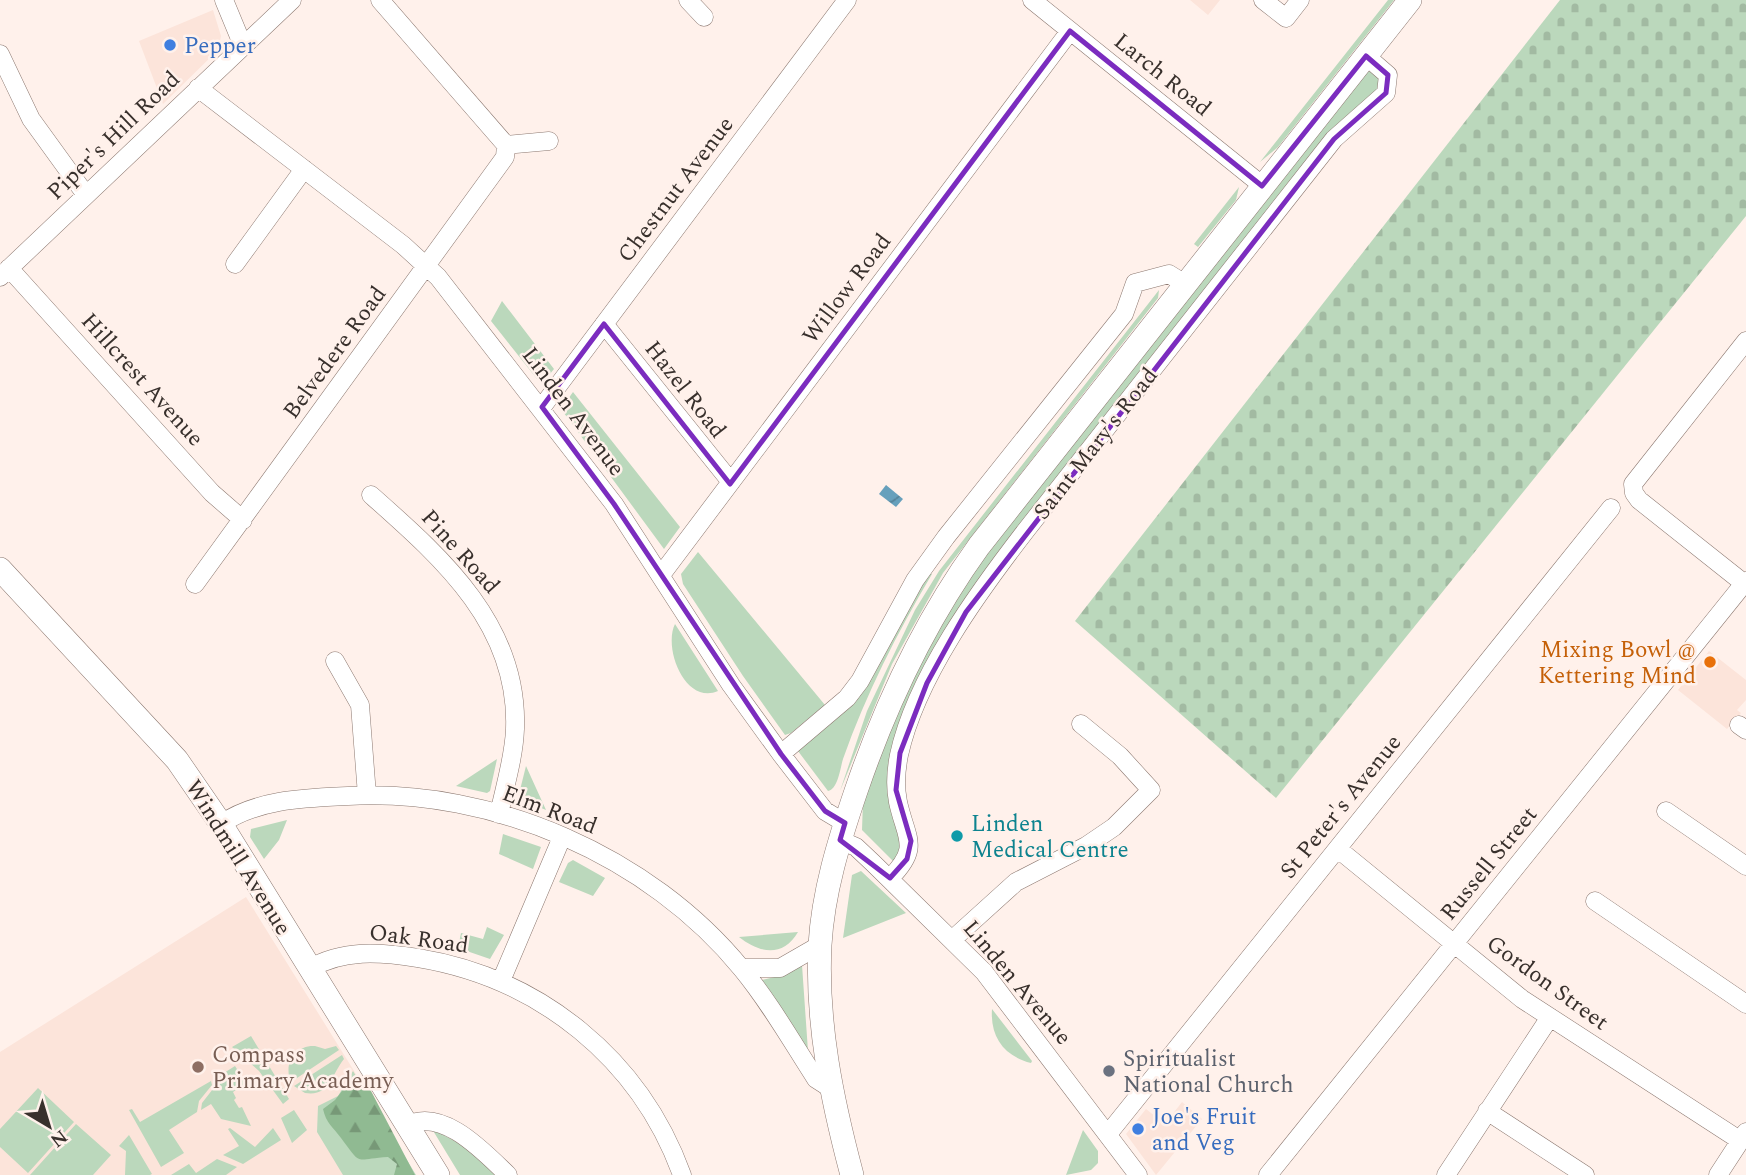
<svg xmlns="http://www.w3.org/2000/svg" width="1746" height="1175" font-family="Spectral,serif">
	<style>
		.built { fill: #fce4da }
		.grass { fill: #bbd8bc }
		.forest { fill: url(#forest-firs) }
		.cemetery { fill: url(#cemetery-stones) }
		.water { fill: url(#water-waves) }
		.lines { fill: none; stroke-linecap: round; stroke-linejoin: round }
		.minor-casing { stroke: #8c7870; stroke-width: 19 }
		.major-casing { stroke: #8c7870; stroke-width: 24 }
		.minor { stroke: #fff; stroke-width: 18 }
		.major { stroke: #fff; stroke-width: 23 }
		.marked { fill: none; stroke: #7b2cbf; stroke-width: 5; stroke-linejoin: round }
		.shop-dot { fill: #3f7fe0; stroke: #fff1eb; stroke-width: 2.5 }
		.food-dot { fill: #e8710a; stroke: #fff1eb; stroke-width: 2.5 }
		.culture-dot { fill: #0f9aa8; stroke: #fff1eb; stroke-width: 2.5 }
		.education-dot { fill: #8d6e63; stroke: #fff1eb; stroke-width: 2.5 }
		.worship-dot { fill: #6b7280; stroke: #fff1eb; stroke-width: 2.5 }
		.labels { text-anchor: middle; stroke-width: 5; stroke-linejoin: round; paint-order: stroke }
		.shop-label { font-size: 23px; fill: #366cbe; stroke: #fff1eb; text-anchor: start }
		.street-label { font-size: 23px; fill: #38302c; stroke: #fff1eb }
		.food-label { font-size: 23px; fill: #c56008; stroke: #fff1eb; text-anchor: end }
		.culture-label { font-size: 23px; fill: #0d838f; stroke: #fff1eb; text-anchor: start }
		.education-label { font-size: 23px; fill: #785e54; stroke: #fff1eb; text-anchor: start }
		.worship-label { font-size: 23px; fill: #5b616d; stroke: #fff1eb; text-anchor: start }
	</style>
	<defs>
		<pattern id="forest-firs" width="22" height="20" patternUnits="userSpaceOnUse" patternTransform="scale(1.75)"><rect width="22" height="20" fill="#90ba92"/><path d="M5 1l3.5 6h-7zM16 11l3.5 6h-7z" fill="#779877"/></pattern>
		<pattern id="cemetery-stones" width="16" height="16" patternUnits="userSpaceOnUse" patternTransform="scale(1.75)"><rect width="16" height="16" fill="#bbd8bc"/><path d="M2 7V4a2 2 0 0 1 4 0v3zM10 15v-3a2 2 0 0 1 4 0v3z" fill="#a2baa2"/></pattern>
		<pattern id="water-waves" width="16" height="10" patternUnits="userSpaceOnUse" patternTransform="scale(1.75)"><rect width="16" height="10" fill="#66a0bc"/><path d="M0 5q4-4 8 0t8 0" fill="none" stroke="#558399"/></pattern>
	</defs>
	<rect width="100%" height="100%" fill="#fff1eb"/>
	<path class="built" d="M 1190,0 L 1220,0 L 1208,15 Z
		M 213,10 L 221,36 L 218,50 L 163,104 L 139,41 Z
		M 1709,651 L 1746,680 L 1746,700 L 1737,710 L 1741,713 L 1727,729 L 1678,690 Z
		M 246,897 L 392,1132 L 412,1175 L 0,1175 L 0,1052 Z
		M 1182,1102 L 1202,1119 L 1156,1175 L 1126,1134 L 1146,1109 L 1165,1124 Z"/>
	<path class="grass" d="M 1388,0 L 1394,0 L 1278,147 L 1260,162 Z
		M 1367,71 L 1376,72 L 1380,76 L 1381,88 L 1035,507 L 905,718 L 903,849 L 893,861 L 862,830 L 863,801 L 908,682 L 972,570 Z
		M 1239,187 L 1236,200 L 1198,247 L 1194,244 Z
		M 1159,290 L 1158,298 L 943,573 L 892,664 L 840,791 L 867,711 L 915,610 L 939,571 Z
		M 502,301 L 554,369 L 545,380 L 537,379 L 491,321 Z
		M 573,392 L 680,527 L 664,549 L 561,409 Z
		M 698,552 L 825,705 L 791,733 L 785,735 L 743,676 L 683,584 L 681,574 Z
		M 927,572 L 932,574 C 897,633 866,694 843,759 C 840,769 838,789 828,791 L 798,751 L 836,718 Z
		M 675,624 L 718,691 C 685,705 663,648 675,624 Z
		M 497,759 L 490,791 L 487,793 L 456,786 Z
		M 526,766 L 546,810 L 518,798 Z
		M 287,820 L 279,840 L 264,859 L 250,837 L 251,829 Z
		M 503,834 L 541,847 L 533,869 L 499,854 Z
		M 573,860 L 605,878 L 593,896 L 559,882 L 568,863 Z
		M 861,871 L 906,913 L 843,938 L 852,875 Z
		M 487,927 L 504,935 L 490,959 L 458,948 L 461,933 L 483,939 Z
		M 798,932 C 783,958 759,953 739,937 Z
		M 802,965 L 808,1051 L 762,980 L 783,975 Z
		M 992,1009 L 1032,1061 L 1031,1063 C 1004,1056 990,1037 992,1009 Z
		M 251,1036 L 289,1099 L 283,1104 L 259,1071 L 232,1047 Z
		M 315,1046 L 325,1049 L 336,1046 L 339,1050 L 291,1082 C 283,1063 295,1045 315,1046 Z
		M 342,1055 L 344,1059 C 331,1075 330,1097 305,1093 L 294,1086 Z
		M 235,1066 L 246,1083 L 233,1092 L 236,1098 L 234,1100 L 239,1108 L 242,1107 L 251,1126 L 221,1119 L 211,1104 L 201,1110 L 202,1103 L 216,1085 L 216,1078 Z
		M 353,1071 L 416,1175 L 343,1175 L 317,1132 L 318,1106 L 338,1096 Z
		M 211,1081 L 212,1085 L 199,1101 L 197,1112 L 169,1130 L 184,1153 L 161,1167 L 129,1110 L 132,1109 L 140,1122 Z
		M 38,1088 L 74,1122 L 28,1173 L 0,1147 L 0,1129 Z
		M 294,1110 L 307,1130 L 292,1143 L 281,1118 Z
		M 76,1124 L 111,1155 L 93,1175 L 30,1175 Z
		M 230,1128 L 255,1147 L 273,1128 L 281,1140 L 243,1164 L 223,1155 L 239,1146 L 228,1129 Z
		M 432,1129 L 468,1148 L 498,1175 L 460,1175 Z
		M 1083,1130 L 1098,1151 L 1098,1163 L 1091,1170 L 1066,1175 Z
		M 129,1135 L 152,1174 L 150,1175 L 125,1175 L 126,1151 L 119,1146 Z
		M 217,1159 L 237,1167 L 226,1175 L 171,1175 L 189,1164 L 196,1173 Z"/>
	<path class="forest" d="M 352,1078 L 360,1079 L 371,1091 L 415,1175 L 394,1175 L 397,1164 L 388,1157 C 353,1159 363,1167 341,1138 C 333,1127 326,1123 323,1109 L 335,1100 Z"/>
	<path class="cemetery" d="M 1560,0 L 1746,0 L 1746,216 L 1276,798 L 1075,621 Z"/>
	<path class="water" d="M 886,485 L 903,499 L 896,507 L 879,494 Z"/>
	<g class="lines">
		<defs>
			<path id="minor" d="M 224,0 L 243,46
				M 380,0 L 506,145
				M 688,0 L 704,17
				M 1032,0 L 1263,186
				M 1263,0 L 1286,18 L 1300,0
				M 0,54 L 31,119 L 86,195
				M 198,88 L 403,245 L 438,277 L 614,504 L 731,685 L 781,754 L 825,811 L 845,823
				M 506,145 L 549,141
				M 235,264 L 304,169
				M 9,268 L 212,493 L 243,520
				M 0,277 L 292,0
				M 604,324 L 731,482
				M 1746,341 L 1633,484 L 1634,493 L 1639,500 L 1746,585
				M 542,407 L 847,0
				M 371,495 C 442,558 519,625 515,729 C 514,757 505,786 499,814
				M 661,575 L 1070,31
				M 195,584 L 505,157 L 506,145
				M 335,661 L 360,705 L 367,795
				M 1739,725 L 1746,730
				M 781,754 L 847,698 L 860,681 L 915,580 L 946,537 L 1124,314 L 1135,283 L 1169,274 L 1185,284
				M 1666,811 L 1746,866
				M 221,824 C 258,799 305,798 348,796 C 493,788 650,856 742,969 C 770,1003 792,1042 816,1079 L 830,1088
				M 840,840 L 856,847 L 873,863 L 984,972 L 1138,1175
				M 1338,849 L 1522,999 L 1741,1141
				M 890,878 C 921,847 906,839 898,802 C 895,787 896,770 899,755 C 916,677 979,591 1027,529 L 1334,139 L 1386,93 L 1388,75 L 1366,56
				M 1595,901 L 1746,1004
				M 953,939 L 1016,882 L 1086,846 L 1114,827 L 1151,790 L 1120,756 L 1081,724
				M 742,968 L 780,968 L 820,945
				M 309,969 C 343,949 380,952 418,958 C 540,978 640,1059 682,1175
				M 501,981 L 562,837
				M 1487,1111 L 1585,1175
				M 406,1126 C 442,1106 484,1152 508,1175
				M 1108,1134 L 1611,508
				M 1268,1175 L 1746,581
				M 1446,1175 L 1550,1017
				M 1718,1175 L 1746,1132"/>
			<path id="major" d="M 0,569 L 177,760 L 221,824 L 438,1175
				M 852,1175 C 832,1100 816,1023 820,945 C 823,892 839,841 856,791 C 886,703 924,622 979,546 L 1410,0"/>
		</defs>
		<use href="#minor" class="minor-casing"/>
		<use href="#major" class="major-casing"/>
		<use href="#minor" class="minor"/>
		<use href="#major" class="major"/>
	</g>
	<path class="marked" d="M 1070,31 L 1262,186 L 1366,56 L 1388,75 L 1386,93 L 1334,139 L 966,612 L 927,683 L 900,753 L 896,790 L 911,841 L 907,859 L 890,878 L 840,840 L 845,823 L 825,811 L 781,754 L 614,504 L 542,407 L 604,324 L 730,484 Z"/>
	<g class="shop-dot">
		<circle cx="170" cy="45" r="7"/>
		<circle cx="1138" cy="1129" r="7"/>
	</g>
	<circle class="food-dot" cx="1710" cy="662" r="7"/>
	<circle class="culture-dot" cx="957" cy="836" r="7"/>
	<circle class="education-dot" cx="198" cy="1067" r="7"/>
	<circle class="worship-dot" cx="1109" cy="1071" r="7"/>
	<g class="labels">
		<g class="shop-label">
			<text x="184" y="53">Pepper</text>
			<text x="1152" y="1124">Joe's Fruit<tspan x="1152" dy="26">and Veg</tspan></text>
		</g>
		<g class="street-label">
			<text transform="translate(1163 74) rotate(39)" y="8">Larch Road</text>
			<text transform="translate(113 135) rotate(-44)" y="8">Piper's Hill Road</text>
			<text transform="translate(675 189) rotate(-53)" y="8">Chestnut Avenue</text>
			<text transform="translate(846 288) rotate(-53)" y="8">Willow Road</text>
			<text transform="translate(334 352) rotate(-54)" y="8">Belvedere Road</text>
			<text transform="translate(143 379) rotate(48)" y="8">Hillcrest Avenue</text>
			<text transform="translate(686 389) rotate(52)" y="8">Hazel Road</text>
			<text transform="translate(574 411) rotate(53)" y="8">Linden Avenue</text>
			<text transform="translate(1095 443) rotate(-52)" y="8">Saint Mary's Road</text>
			<text transform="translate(461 551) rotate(48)" y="8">Pine Road</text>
			<text transform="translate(1340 806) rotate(-51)" y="8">St Peter's Avenue</text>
			<text transform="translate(550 809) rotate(21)" y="8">Elm Road</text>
			<text transform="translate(239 857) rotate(58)" y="8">Windmill Avenue</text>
			<text transform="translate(1488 863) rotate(-51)" y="8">Russell Street</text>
			<text transform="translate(419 938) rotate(8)" y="8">Oak Road</text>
			<text transform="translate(1018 982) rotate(50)" y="8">Linden Avenue</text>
			<text transform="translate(1548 982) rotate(36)" y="8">Gordon Street</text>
		</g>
		<g class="food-label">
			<text x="1696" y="657">Mixing Bowl @<tspan x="1696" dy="26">Kettering Mind</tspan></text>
		</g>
		<g class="culture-label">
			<text x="971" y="831">Linden<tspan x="971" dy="26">Medical Centre</tspan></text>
		</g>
		<g class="education-label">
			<text x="212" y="1062">Compass<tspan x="212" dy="26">Primary Academy</tspan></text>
		</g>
		<g class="worship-label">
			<text x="1123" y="1066">Spiritualist<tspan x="1123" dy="26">National Church</tspan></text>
		</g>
	</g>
	<g transform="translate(49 1126) rotate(142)" stroke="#fff1eb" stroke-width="5" paint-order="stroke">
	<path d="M0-5L12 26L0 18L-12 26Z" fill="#38302c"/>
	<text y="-10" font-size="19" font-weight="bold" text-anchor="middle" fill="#38302c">N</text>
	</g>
</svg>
